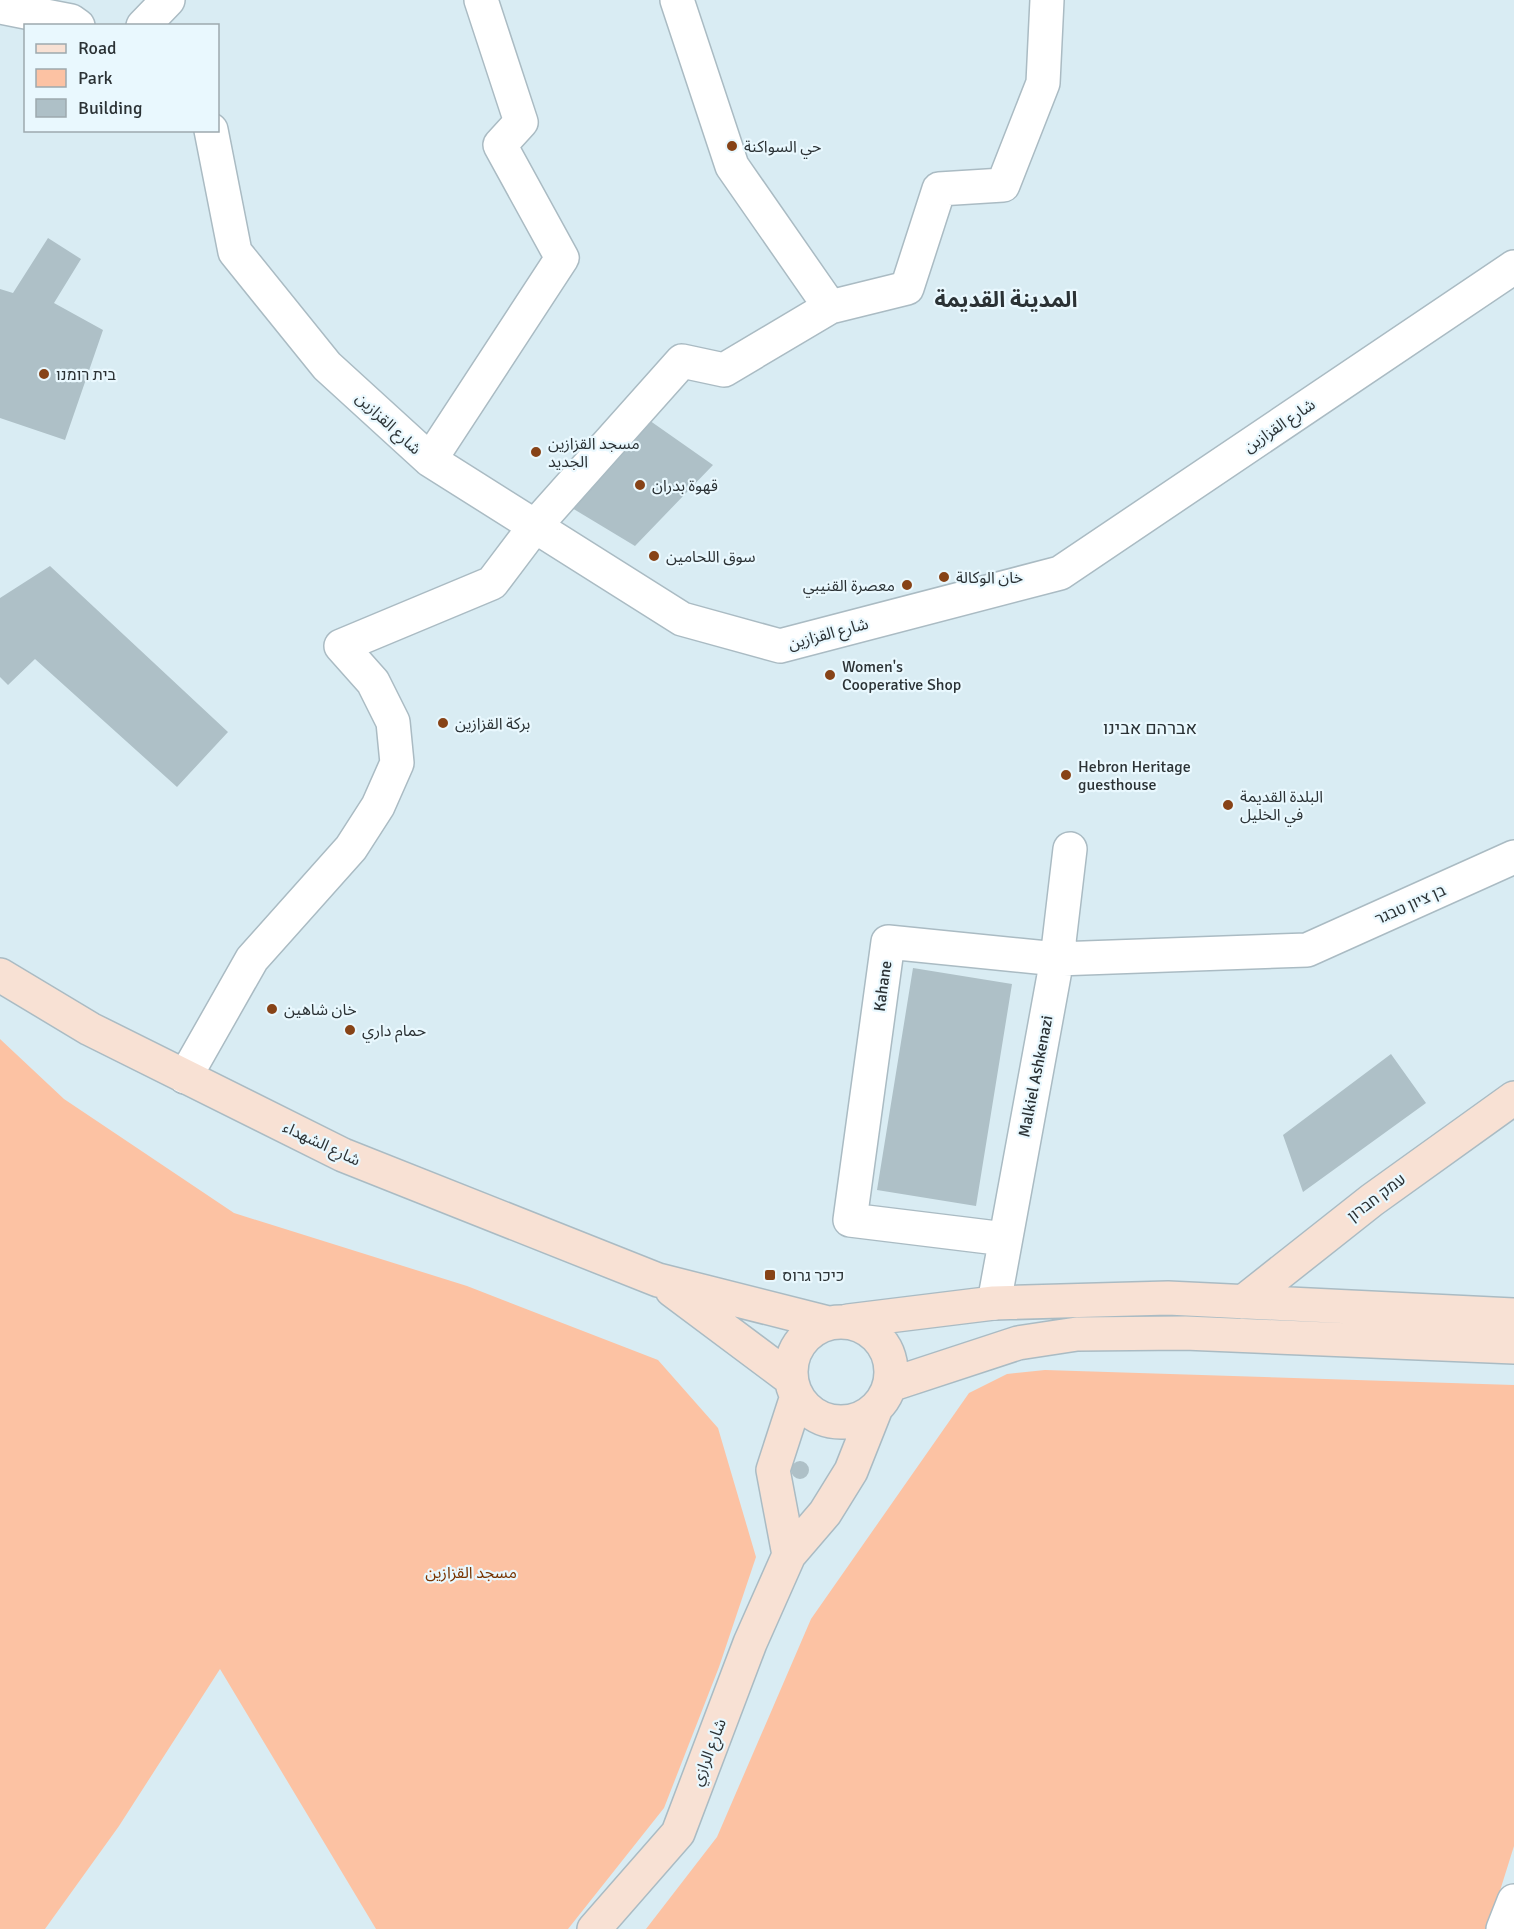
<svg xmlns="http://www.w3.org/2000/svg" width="1514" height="1929" font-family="Signika,'Noto Sans Arabic',Heebo,sans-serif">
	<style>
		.green { fill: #fcc2a3 }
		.building { fill: #aec0c7 }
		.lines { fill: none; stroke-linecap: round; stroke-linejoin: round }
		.street-casing { stroke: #aabbc3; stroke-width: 36 }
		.secondary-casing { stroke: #aabbc3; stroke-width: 36 }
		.street { stroke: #fff; stroke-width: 33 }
		.secondary { stroke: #f8e1d4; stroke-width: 33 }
		.poi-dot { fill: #874317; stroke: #e9f8fe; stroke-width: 2 }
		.labels { text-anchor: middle; stroke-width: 4.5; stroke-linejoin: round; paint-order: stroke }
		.poi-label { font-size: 16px; fill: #2b3235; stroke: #e9f8fe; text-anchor: start }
		.street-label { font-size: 16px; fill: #2b3235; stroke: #e9f8fe }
		.park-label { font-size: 16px; fill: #783400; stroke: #e9f8fe }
		.neighbourhood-label { font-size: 18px; fill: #2b3235; stroke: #e9f8fe }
		.district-label { font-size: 22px; font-weight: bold; fill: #2b3235; stroke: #e9f8fe }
	</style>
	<rect width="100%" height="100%" fill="#d9ecf3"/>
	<path class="green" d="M 0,1039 L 64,1099 L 234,1213 L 467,1286 L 658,1360 L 718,1428 L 756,1557 L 719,1667 L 664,1808 L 568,1929 L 376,1929 L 220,1669 L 119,1826 L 45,1929 L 0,1929 Z
		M 1045,1370 L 1514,1385 L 1514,1846 L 1488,1929 L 646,1929 L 717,1837 L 811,1619 L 969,1393 L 1007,1374 Z"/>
	<path class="building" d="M 48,238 L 81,259 L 54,303 L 103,330 L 65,440 L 0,418 L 0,289 L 13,293 Z
		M 646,418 L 713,465 L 635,546 L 567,505 Z
		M 50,566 L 228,732 L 177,787 L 35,659 L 8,685 L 0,677 L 0,598 Z
		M 913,968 L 1012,984 L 976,1206 L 877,1190 Z
		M 1391,1054 L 1426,1103 L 1303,1192 L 1283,1135 Z
		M791 1470a9 9 0 1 1 18 0a9 9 0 1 1-18 0Z"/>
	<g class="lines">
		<defs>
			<path id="street" d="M 0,7 L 71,21 L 78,26
				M 143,26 L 168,0
				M 211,130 L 235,252 L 327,366 L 430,460 L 682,619 L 780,646 L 1060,573 L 1514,267
				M 830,307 L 907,288 L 939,189 L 1003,185 L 1043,83 L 1047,0
				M 430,460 L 562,258 L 500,145 L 521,122 L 481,0
				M 185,1077 L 252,959 L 351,848 L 378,806 L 397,763 L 393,722 L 373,682 L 341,646 L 492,583 L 535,526 L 682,361 L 724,370 L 830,307 L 732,166 L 677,0
				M 1005,1239 L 850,1220 L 888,942 L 1057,959 L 1307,950 L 1514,857
				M 994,1303 L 1057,959 L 1070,849
				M 1503,1929 L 1514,1901"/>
			<path id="secondary" d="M 0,975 L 90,1029 L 343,1155 L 658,1280 L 828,1323
				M 672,1290 L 791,1379
				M 1243,1302 L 1372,1200 L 1514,1098
				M 848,1321 L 994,1303 L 1168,1298 L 1514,1315
				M791 1372a50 50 0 1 1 100 0a50 50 0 1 1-100 0Z
				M 890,1385 L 1018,1343 L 1077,1334 L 1185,1333 L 1514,1347
				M 789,1555 L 773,1470 L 797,1396
				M 594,1929 L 678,1833 L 750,1643 L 789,1555 L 825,1513 L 851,1471 L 876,1408"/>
		</defs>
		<use href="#street" class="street-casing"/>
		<use href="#secondary" class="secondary-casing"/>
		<use href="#street" class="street"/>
		<use href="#secondary" class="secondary"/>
	</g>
	<g class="poi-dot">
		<circle cx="732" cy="146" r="6"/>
		<circle cx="44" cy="374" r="6"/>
		<circle cx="536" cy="452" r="6"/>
		<circle cx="640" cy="485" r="6"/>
		<circle cx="654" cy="556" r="6"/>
		<circle cx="944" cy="577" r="6"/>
		<circle cx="907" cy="585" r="6"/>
		<circle cx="830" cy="675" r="6"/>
		<circle cx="443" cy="723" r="6"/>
		<circle cx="1066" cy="775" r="6"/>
		<circle cx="1228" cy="805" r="6"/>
		<circle cx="272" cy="1009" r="6"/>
		<circle cx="350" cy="1030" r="6"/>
		<rect x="764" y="1269" width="12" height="12" rx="3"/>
	</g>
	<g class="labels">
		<g class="poi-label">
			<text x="744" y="152">حي السواكنة</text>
			<text x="56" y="380">בית רומנו</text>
			<text x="548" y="449">مسجد القزازين<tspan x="548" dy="18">الجديد</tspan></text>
			<text x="652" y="491">قهوة بدران</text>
			<text x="666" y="562">سوق اللحامين</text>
			<text x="956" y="583">خان الوكالة</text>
			<text x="895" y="591" text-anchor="end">معصرة القنيبي</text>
			<text x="842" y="672">Women's<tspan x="842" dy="18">Cooperative Shop</tspan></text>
			<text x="455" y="729">بركة القزازين</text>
			<text x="1078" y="772">Hebron Heritage<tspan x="1078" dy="18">guesthouse</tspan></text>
			<text x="1240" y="802">البلدة القديمة<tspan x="1240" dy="18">في الخليل</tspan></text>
			<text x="284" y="1015">خان شاهين</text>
			<text x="362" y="1036">حمام داري</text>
			<text x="782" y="1281">כיכר גרוס</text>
		</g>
		<g class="street-label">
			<text transform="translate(389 423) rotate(43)" y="6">شارع القزازين</text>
			<text transform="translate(1279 425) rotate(-34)" y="6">شارع القزازين</text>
			<text transform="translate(828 633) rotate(-15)" y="6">شارع القزازين</text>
			<text transform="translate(1410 904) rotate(-24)" y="6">בן ציון טבגר</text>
			<text transform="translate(882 986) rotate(-82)" y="6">Kahane</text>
			<text transform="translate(1035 1076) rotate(-79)" y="6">Malkiel Ashkenazi</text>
			<text transform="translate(322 1143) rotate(25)" y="6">شارع الشهداء</text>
			<text transform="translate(1376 1197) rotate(-37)" y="6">עמק חברון</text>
			<text transform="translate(708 1752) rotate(-69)" y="6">شارع الرازي</text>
		</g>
		<g class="park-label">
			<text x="471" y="1578">مسجد القزازين</text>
		</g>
		<g class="neighbourhood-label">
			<text x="1150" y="734">אברהם אבינו</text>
		</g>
		<g class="district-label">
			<text x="1006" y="307">المدينة القديمة</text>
		</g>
	</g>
	<rect x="24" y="24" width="195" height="108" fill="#e9f8fe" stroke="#9da9ae" stroke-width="1.5"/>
	<rect x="36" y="44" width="30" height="9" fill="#f8e1d4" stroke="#9da9ae" stroke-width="1.5"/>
	<text x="78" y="54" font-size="18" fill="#2b3235">Road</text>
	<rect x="36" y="69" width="30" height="18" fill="#fcc2a3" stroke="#9da9ae" stroke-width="1.5"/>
	<text x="78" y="84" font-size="18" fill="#2b3235">Park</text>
	<rect x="36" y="99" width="30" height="18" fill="#aec0c7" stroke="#9da9ae" stroke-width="1.5"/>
	<text x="78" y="114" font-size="18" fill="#2b3235">Building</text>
</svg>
